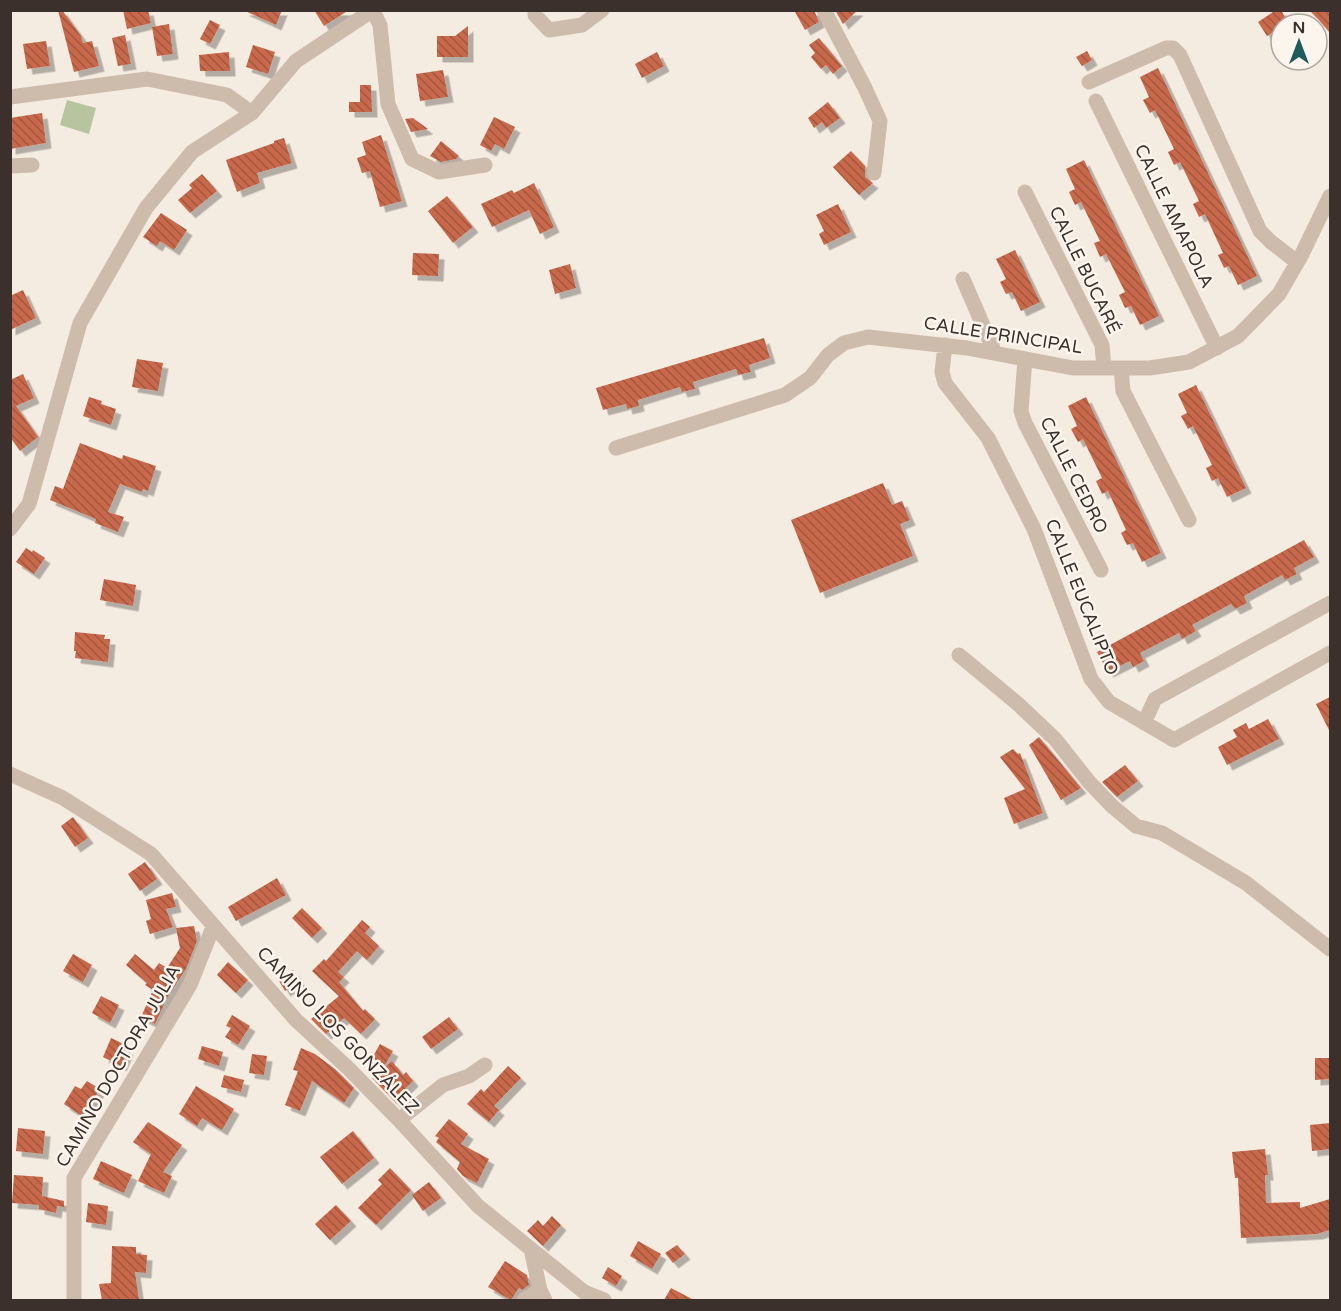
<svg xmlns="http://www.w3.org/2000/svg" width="1341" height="1311" font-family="'Varela Round',sans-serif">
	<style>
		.garden { fill: #b8c4a0 }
		.building { fill: url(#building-back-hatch); filter: url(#shadow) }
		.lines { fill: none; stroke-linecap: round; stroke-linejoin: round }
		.minor { stroke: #cdbbac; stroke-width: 15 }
		.labels { text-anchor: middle; stroke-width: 5; stroke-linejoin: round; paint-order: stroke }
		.street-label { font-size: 18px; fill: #3b302b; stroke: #fbf5ee }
	</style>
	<defs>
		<pattern id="building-back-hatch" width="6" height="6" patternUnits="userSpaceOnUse" patternTransform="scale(1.5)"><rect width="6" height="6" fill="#c8694b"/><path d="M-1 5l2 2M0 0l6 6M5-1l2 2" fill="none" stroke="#a4573f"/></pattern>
		<filter id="shadow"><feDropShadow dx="5.5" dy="5.5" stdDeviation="0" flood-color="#0004"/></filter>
	</defs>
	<rect width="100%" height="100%" fill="#f4ebe1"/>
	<path class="garden" d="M 67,100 L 96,108 L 89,134 L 60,125 Z"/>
	<path class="building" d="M 58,10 L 62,10 L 81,36 L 83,43 L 92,41 L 99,66 L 74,72 Z
		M 123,10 L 148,10 L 151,23 L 127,29 Z
		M 243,10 L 282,10 L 276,25 Z
		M 314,10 L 349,10 L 324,26 Z
		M 794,10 L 814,10 L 819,22 L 805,30 Z
		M 835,10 L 858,10 L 843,24 Z
		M 1276,10 L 1281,10 L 1288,23 L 1281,24 L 1281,27 L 1267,36 L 1258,22 Z
		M 1309,10 L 1330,10 L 1330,33 L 1318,19 Z
		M 210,20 L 220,25 L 210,44 L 200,39 Z
		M 169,24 L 173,54 L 157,56 L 152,27 Z
		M 468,26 L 468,57 L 437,57 L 437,36 L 455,36 Z
		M 125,35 L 131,64 L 118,66 L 112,38 Z
		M 819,38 L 842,66 L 833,74 L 826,65 L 821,69 L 811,57 L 815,53 L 809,45 Z
		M 46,41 L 50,66 L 27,69 L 23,44 Z
		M 253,45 L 275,52 L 268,74 L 246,67 Z
		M 1087,51 L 1092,60 L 1082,66 L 1076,57 Z
		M 229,52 L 230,71 L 200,71 L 199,55 Z
		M 657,52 L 664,66 L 642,78 L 635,64 Z
		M 1158,68 L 1257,276 L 1238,285 L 1229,266 L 1224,268 L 1218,255 L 1223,253 L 1205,214 L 1199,217 L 1193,204 L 1199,201 L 1180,162 L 1174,165 L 1168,152 L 1174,149 L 1155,110 L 1150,113 L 1143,100 L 1149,97 L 1140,77 Z
		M 443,70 L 448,97 L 420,101 L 416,74 Z
		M 360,85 L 371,85 L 372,112 L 349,112 L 349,102 L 360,102 Z
		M 828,102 L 840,118 L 826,128 L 822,122 L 814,128 L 808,118 Z
		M 42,113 L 46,143 L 10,149 L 10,118 Z
		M 494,117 L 515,127 L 504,149 L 495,144 L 491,151 L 480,145 Z
		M 413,118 L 428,129 L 411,132 L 405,119 Z
		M 381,135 L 402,201 L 380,207 L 370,171 L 362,173 L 357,158 L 366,155 L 362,142 Z
		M 284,138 L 292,163 L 257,173 L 260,183 L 237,192 L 226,160 L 274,143 L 274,141 Z
		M 441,141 L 459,156 L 456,159 L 441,162 L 430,156 Z
		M 851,151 L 865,166 L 865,177 L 873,183 L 859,195 L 833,167 Z
		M 1084,160 L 1159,316 L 1140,325 L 1131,306 L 1125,308 L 1119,295 L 1125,292 L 1106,254 L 1100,257 L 1094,243 L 1100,241 L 1081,202 L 1075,205 L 1069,192 L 1075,189 L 1066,169 Z
		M 202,174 L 217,191 L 190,213 L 178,200 L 192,188 L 189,185 Z
		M 534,183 L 554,227 L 540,234 L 529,210 L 492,227 L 481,204 L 512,190 L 514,193 Z
		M 447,196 L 473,227 L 453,243 L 428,211 Z
		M 838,204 L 851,232 L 824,245 L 819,234 L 824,231 L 816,215 Z
		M 161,213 L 187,230 L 174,250 L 160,241 L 157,246 L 143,237 Z
		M 1015,250 L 1040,302 L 1021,311 L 1012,292 L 1006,294 L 1000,282 L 1006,279 L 996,259 Z
		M 413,253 L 439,254 L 438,276 L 412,275 Z
		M 570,264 L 576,288 L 555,294 L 549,270 Z
		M 23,290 L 36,318 L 10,330 L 10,296 Z
		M 764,338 L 770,358 L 749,365 L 751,372 L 738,375 L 736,369 L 693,382 L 695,389 L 682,392 L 680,387 L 638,400 L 639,406 L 627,409 L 626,404 L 603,410 L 596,388 Z
		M 137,359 L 163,363 L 158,391 L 132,387 Z
		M 23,374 L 34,398 L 16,406 L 38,437 L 20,451 L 10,437 L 10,380 Z
		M 1196,385 L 1246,488 L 1227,497 L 1218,478 L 1212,481 L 1206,468 L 1212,465 L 1193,426 L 1188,429 L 1181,416 L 1187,413 L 1178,394 Z
		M 89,397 L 102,401 L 101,404 L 116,409 L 111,425 L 83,416 Z
		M 1086,397 L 1161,553 L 1142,562 L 1133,543 L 1127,545 L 1121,533 L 1126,530 L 1108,491 L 1102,494 L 1096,481 L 1102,478 L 1083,439 L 1078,442 L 1071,429 L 1077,426 L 1068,406 Z
		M 80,443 L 122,459 L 123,455 L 156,466 L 148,491 L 143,489 L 142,492 L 120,484 L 108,512 L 124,517 L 118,532 L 95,523 L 96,519 L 50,500 L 55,486 L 63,489 Z
		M 883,483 L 892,505 L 902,501 L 910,520 L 900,524 L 913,556 L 820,593 L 791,520 Z
		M 1304,540 L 1314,557 L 1294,568 L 1297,574 L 1285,580 L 1282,575 L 1244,596 L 1247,603 L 1235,609 L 1231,604 L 1192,625 L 1196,631 L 1182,639 L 1179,633 L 1140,653 L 1144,661 L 1133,667 L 1130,661 L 1108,672 L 1097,652 Z
		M 26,548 L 32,552 L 33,550 L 45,558 L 34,574 L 16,562 Z
		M 104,579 L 136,585 L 133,606 L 100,600 Z
		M 75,632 L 105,635 L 104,639 L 110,639 L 108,662 L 75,658 L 76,651 L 74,651 Z
		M 1330,697 L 1330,732 L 1316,704 Z
		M 1268,719 L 1279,739 L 1227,765 L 1218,747 L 1237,737 L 1233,730 L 1246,723 L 1249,729 Z
		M 1039,737 L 1081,788 L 1061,800 L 1029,745 Z
		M 1013,749 L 1018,754 L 1020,753 L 1043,813 L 1014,824 L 1004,798 L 1025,789 L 1000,757 Z
		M 1125,765 L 1138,781 L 1117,797 L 1102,782 Z
		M 73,817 L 88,838 L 75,847 L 61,826 Z
		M 145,862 L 157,879 L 140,891 L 128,874 Z
		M 277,878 L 286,895 L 236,921 L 228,907 Z
		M 172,893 L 176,907 L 166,909 L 173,927 L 150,934 L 146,921 L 151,919 L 146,900 Z
		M 302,908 L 322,928 L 312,938 L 292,918 Z
		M 362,920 L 370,927 L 365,933 L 379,946 L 367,960 L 357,951 L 338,972 L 344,977 L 339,982 L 363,1011 L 365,1009 L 375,1019 L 361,1034 L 344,1018 L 326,1034 L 311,1019 L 339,996 L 312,971 L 324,959 L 326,961 Z
		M 194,926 L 197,941 L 186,969 L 167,998 L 155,1024 L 141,1017 L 153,990 L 145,985 L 147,983 L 126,965 L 135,954 L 154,970 L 159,963 L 167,968 L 180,948 L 176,928 Z
		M 73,954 L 92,965 L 83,982 L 63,971 Z
		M 228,962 L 248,980 L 236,993 L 217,975 Z
		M 293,970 L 300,982 L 285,991 L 278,979 Z
		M 101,996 L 119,1005 L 110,1023 L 92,1013 Z
		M 232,1015 L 250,1026 L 238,1045 L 225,1037 L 231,1028 L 226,1026 Z
		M 449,1017 L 458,1029 L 431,1049 L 422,1037 Z
		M 111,1038 L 126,1045 L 124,1048 L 128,1050 L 121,1066 L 103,1057 Z
		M 380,1044 L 393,1051 L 385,1065 L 372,1058 Z
		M 202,1046 L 223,1052 L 219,1066 L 198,1059 Z
		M 301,1048 L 315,1054 L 335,1069 L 354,1088 L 344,1103 L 312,1081 L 300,1111 L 285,1105 L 298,1071 L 293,1070 Z
		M 252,1054 L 267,1056 L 264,1075 L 249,1073 Z
		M 1315,1058 L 1330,1058 L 1330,1079 L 1315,1080 Z
		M 392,1061 L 403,1075 L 406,1072 L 413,1081 L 405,1089 L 408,1092 L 404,1096 L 405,1098 L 397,1104 L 372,1078 Z
		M 508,1066 L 521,1078 L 494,1106 L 499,1110 L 489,1122 L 467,1104 L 481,1089 L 484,1092 Z
		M 224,1075 L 244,1080 L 241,1092 L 221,1087 Z
		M 87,1081 L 100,1089 L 82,1116 L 64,1104 L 75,1086 L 81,1089 Z
		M 196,1086 L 234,1109 L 222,1130 L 202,1118 L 197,1126 L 179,1114 Z
		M 449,1119 L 468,1134 L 461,1144 L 489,1159 L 477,1183 L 463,1176 L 457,1169 L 460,1162 L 436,1142 L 439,1138 L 435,1136 Z
		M 148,1122 L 182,1145 L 163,1172 L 172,1176 L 164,1193 L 138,1181 L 151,1154 L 133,1142 Z
		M 1330,1123 L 1330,1149 L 1312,1151 L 1310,1125 Z
		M 18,1128 L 45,1131 L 43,1154 L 16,1151 Z
		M 353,1131 L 374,1158 L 342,1184 L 320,1157 Z
		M 1265,1149 L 1268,1175 L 1265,1175 L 1266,1203 L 1300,1202 L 1300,1208 L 1330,1199 L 1330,1230 L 1317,1234 L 1241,1238 L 1238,1178 L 1235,1178 L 1232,1152 Z
		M 101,1161 L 132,1175 L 124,1193 L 93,1179 Z
		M 390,1168 L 411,1190 L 376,1225 L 358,1208 L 382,1184 L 378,1180 Z
		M 14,1175 L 43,1177 L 42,1196 L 64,1201 L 64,1207 L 57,1206 L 56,1213 L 39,1209 L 39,1205 L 12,1203 Z
		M 429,1182 L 441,1198 L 423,1211 L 412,1195 Z
		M 88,1203 L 108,1206 L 106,1225 L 86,1222 Z
		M 336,1205 L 351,1221 L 330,1240 L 315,1224 Z
		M 552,1216 L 561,1225 L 543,1246 L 527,1231 L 538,1220 L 543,1226 Z
		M 638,1241 L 661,1254 L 652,1269 L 630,1256 Z
		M 677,1245 L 685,1254 L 673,1263 L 665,1253 Z
		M 112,1246 L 136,1247 L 136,1254 L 147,1255 L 146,1273 L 135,1272 L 139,1300 L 102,1300 L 99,1284 L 111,1283 Z
		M 505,1261 L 527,1275 L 529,1285 L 522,1290 L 519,1288 L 511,1300 L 488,1287 Z
		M 608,1267 L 622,1276 L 616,1286 L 602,1278 Z
		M 671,1288 L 694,1300 L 664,1300 Z"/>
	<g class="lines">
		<path class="minor" d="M 535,10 L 535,15 L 549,30 L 582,25 L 602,10
			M 824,10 L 865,88 L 880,121 L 874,173
			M 373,11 L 380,25 L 388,104 L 412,159 L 439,172 L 485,165
			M 1089,82 L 1166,48 L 1173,48 L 1180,55 L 1260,231 L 1271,242 L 1297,262
			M 10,97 L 147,79 L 227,95 L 252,113
			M 1096,101 L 1217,348
			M 10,166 L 32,165
			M 1025,192 L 1102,345 L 1104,368
			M 963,279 L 995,353
			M 945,345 L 942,372 L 945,383 L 988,438 L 1034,529 L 1091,679 L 1109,702 L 1174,740 L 1330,653
			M 1025,359 L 1021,411 L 1025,423 L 1101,570
			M 1121,368 L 1123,391 L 1189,520
			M 616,448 L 785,395 L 810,378 L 828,355 L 844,343 L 868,337 L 967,348 L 1073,368 L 1150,368 L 1189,362 L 1238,336 L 1279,294 L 1301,256 L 1330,196
			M 10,529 L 29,504 L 80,323 L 146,208 L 192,152 L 252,113 L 296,61 L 373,10
			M 959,655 L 1018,704 L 1055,739 L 1089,782 L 1112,806 L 1136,826 L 1162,833 L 1246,883 L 1330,949
			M 1144,723 L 1155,699 L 1330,603
			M 10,774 L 63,798 L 151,854 L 296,1020 L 348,1068 L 399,1120 L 478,1206 L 584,1292 L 604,1300
			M 399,1120 L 443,1085 L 469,1076 L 485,1065
			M 531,1249 L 540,1290 L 545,1300
			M 74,1300 L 74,1178 L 190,985 L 213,927
			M 524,1300 L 540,1290"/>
	</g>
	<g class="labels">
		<g class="street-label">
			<text transform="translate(1174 216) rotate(64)" y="6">CALLE AMAPOLA</text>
			<text transform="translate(1085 270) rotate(64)" y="6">CALLE BUCARÉ</text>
			<text transform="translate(1003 335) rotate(9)" y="6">CALLE PRINCIPAL</text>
			<text transform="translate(1074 475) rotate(63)" y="6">CALLE CEDRO</text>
			<text transform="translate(1082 597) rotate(68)" y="6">CALLE EUCALIPTO</text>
			<text transform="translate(338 1030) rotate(46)" y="6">CAMINO LOS GONZÁLEZ</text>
			<text transform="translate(118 1066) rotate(-60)" y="6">CAMINO DOCTORA JULIA</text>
		</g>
	</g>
	<rect width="1341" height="1311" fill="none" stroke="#3b302b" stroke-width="24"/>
	<g transform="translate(1299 42)"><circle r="28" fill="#fbf5ee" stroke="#aea6a0" stroke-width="1.5"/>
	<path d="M0-4.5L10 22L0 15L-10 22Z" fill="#1f5a5e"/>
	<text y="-9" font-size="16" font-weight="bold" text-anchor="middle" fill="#3b302b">N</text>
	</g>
</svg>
